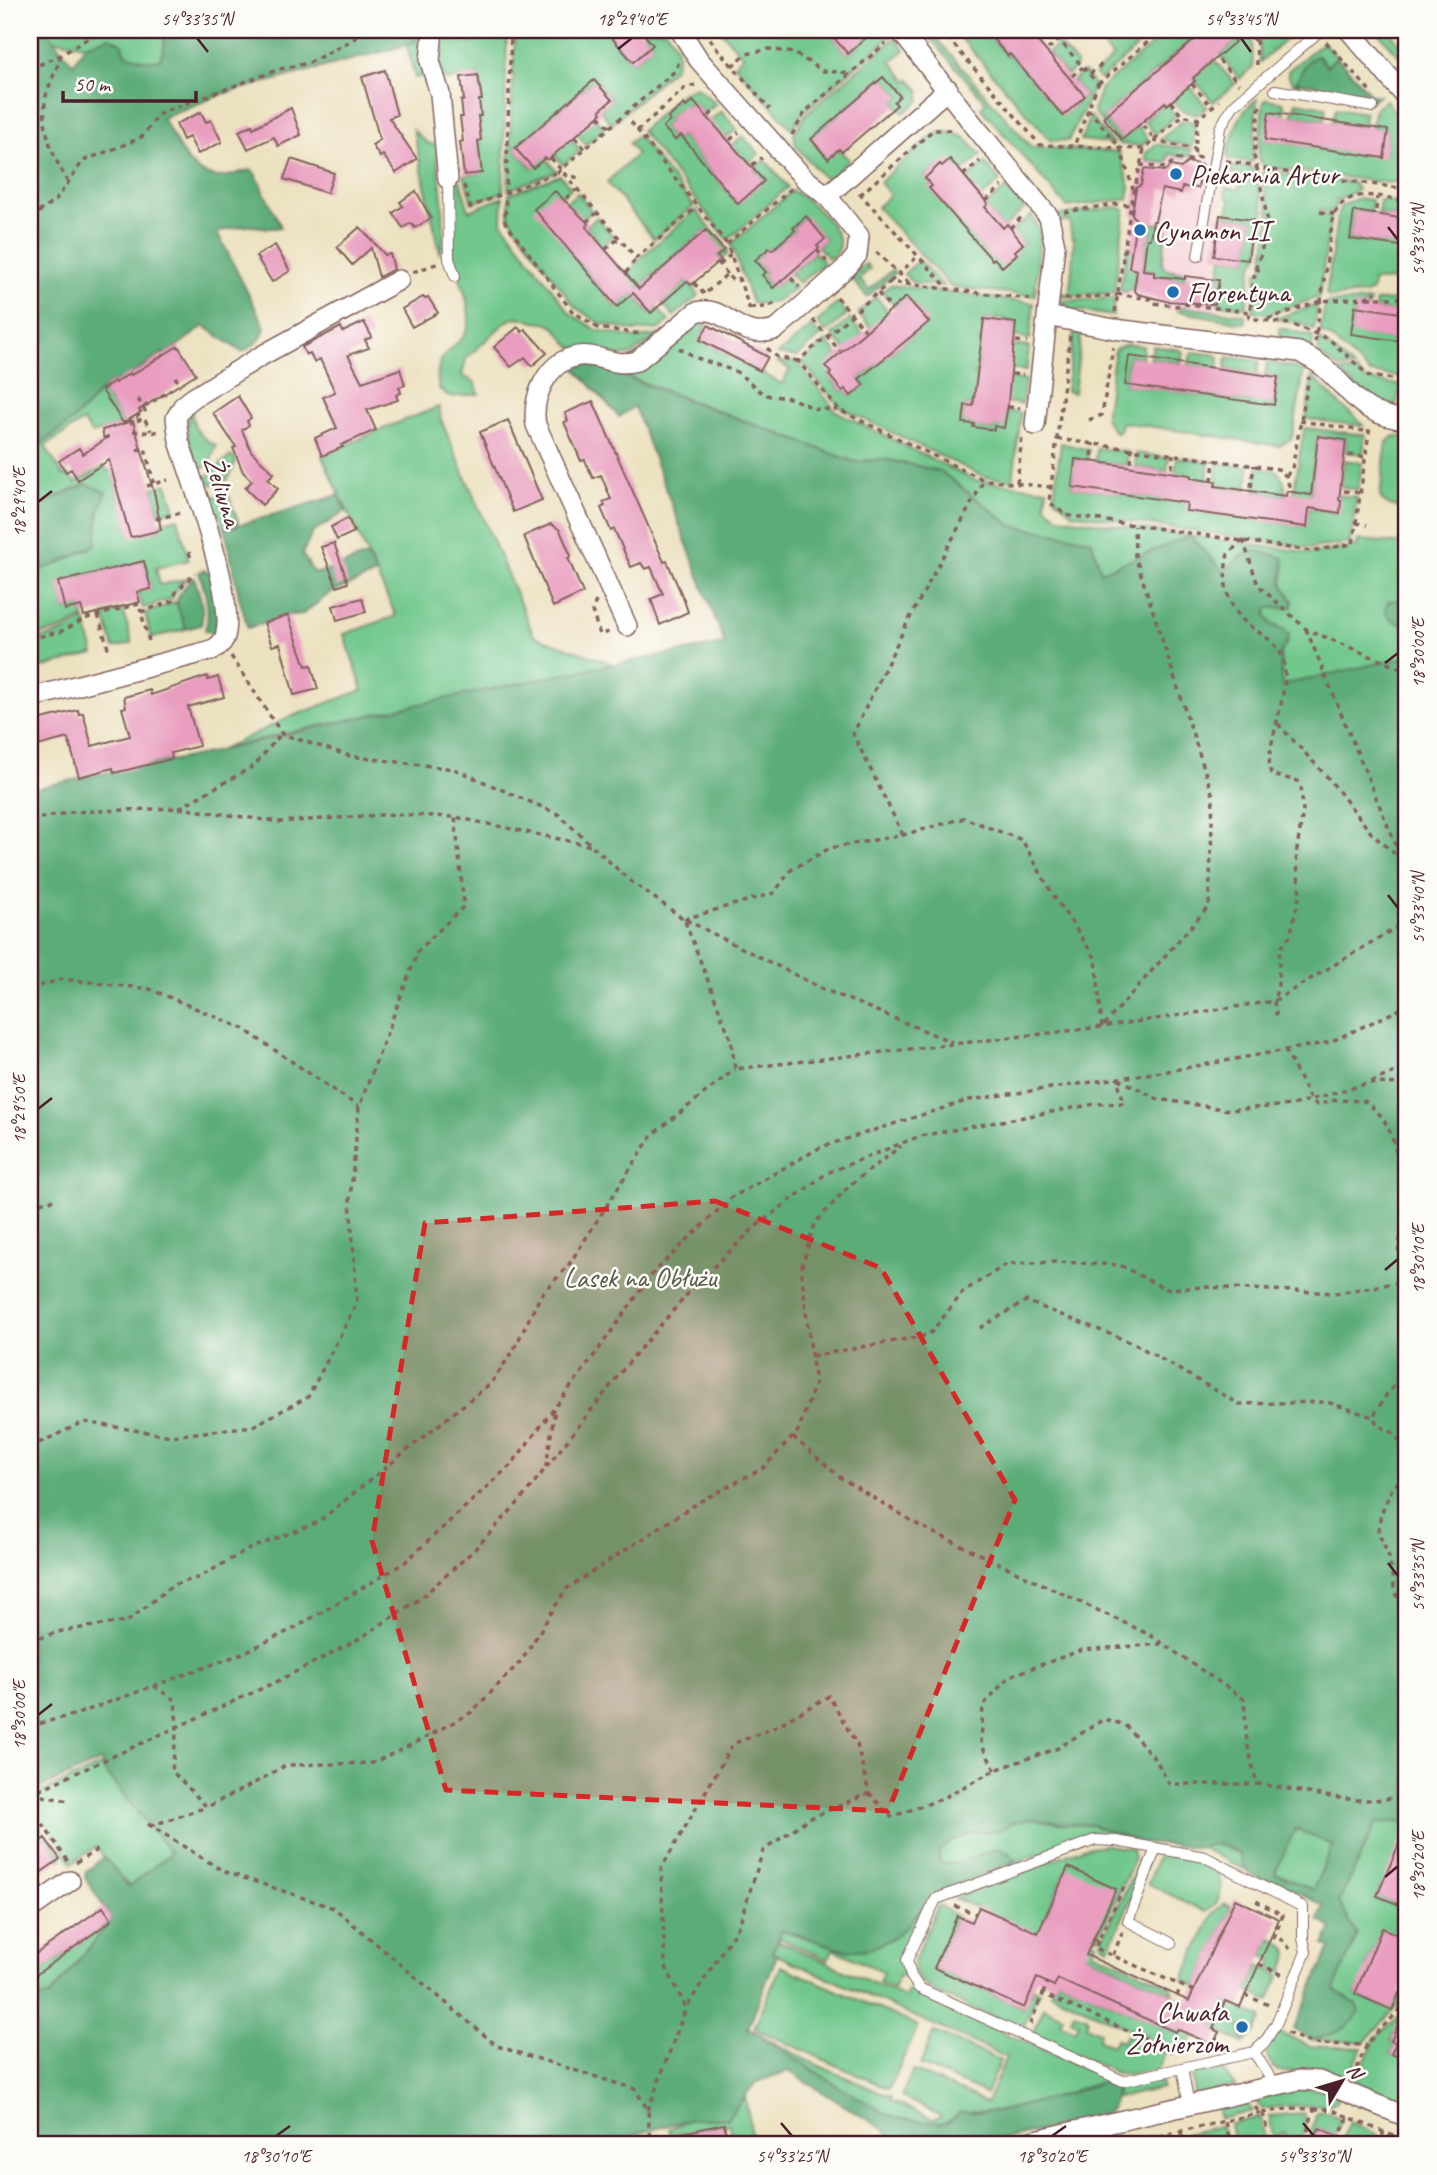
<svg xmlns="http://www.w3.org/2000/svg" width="1437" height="2175" font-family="Caveat,sans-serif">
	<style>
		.built { fill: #f6cfd6 }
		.green { fill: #71c78c; stroke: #5e735c; stroke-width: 2 }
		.forest { fill: #5cac78; stroke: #536652; stroke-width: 2; fill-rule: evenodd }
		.building { fill: #e99dbf }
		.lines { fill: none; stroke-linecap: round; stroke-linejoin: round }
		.lane-casing { stroke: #83635f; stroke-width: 12 }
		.street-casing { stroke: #83635f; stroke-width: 22 }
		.path { stroke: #83635f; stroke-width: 3.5; stroke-dasharray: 5 5; stroke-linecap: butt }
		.lane { stroke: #fff; stroke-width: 10 }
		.street { stroke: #fff; stroke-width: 19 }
		.marked { fill: #d62828; fill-opacity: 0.2; stroke: #d62828; stroke-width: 5; stroke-dasharray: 14 9; stroke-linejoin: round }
		.ticks { fill: none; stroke: #4a1f2b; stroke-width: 2.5 }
		.poi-dot { fill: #1f6fb2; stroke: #fdfcf7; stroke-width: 2.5 }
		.labels { text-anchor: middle; stroke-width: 5; stroke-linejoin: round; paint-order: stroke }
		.poi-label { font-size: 28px; fill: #4a1f2b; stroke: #fdfcf7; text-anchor: start }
		.street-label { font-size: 28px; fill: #4a1f2b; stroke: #fdfcf7 }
		.park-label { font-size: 28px; fill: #585a4d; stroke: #fdfcf7 }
		.neatline { fill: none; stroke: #4a1f2b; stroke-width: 2.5 }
		.ticks-label { font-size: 18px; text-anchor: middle; fill: #4a1f2b }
	</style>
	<rect width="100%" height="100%" fill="#fdfcf7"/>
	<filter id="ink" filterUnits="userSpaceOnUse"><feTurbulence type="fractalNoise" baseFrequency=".0143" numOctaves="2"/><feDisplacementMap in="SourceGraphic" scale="14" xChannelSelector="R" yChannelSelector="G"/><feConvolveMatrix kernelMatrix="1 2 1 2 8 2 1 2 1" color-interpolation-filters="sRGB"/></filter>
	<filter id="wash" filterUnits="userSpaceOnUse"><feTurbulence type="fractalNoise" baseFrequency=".00686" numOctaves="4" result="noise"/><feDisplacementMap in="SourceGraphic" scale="28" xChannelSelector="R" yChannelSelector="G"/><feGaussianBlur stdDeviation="1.57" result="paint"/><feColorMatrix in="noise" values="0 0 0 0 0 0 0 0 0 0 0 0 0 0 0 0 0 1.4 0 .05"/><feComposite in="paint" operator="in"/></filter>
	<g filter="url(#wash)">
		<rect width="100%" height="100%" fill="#ece1c0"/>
		<path class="built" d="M 1156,144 L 1233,162 L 1226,172 L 1213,255 L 1222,279 L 1217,318 L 1177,311 L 1117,295 L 1145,154 Z"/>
		<path class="green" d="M 46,30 L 165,30 L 164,50 L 159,60 L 144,60 L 126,54 L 121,43 L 110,37 L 85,45 L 51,39 Z
			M 438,30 L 449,30 L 448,40 L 472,44 L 475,32 L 464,30 L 507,30 L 503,192 L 472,203 L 464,175 L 481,173 L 478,141 L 481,140 L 478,117 L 481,116 L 479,100 L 482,100 L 478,75 L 448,80 L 438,75 Z
			M 515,30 L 605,30 L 633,62 L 653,45 L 643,34 L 648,30 L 666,30 C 676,44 682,52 673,69 L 612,124 L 600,110 L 612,100 L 594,80 L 515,148 L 532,168 L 545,157 L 557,171 L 508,190 Z
			M 720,30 L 827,30 L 848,54 L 867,37 L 861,30 L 887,30 L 892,35 L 803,112 L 792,129 L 734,64 L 743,56 Z
			M 923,30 L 929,30 L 1031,147 L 1119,152 L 1130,187 L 1128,199 L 1067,207 L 981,108 L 986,102 Z
			M 954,30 L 985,30 L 1007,56 L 1010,54 L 1063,115 L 1085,96 L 1072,81 L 1084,72 L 1095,86 L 1068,141 L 1050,140 Z
			M 1089,30 L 1156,30 L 1100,80 L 1095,74 L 1113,57 Z
			M 1169,30 L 1203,30 L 1103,117 L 1122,139 L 1138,126 L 1148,139 L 1142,146 L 1119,144 L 1093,111 L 1101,88 Z
			M 1225,30 L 1241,30 L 1252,42 L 1253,67 L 1239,79 L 1220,55 L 1235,42 Z
			M 1259,30 L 1297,30 L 1260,62 Z
			M 1376,30 L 1388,30 L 1407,52 L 1407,65 Z
			M 428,32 L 426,76 L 415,78 L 407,45 Z
			M 895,38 L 905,50 L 891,61 L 907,81 L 910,79 L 920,91 L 920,100 L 904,113 L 894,102 L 900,96 L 883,77 L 811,139 L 827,158 L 839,149 L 849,160 L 830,178 L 824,178 L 796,146 L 794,134 L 806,114 Z
			M 1323,42 L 1337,57 L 1327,66 L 1318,56 L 1305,65 L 1296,82 L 1298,84 L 1293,83 L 1288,76 L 1288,71 Z
			M 1058,44 L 1076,63 L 1076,67 L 1067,75 L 1048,53 Z
			M 1214,60 L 1235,84 L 1213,102 L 1193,78 Z
			M 1187,83 L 1207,107 L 1197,115 L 1181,110 L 1171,98 Z
			M 696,87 L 716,104 L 704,113 L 693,101 L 686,107 L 684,105 L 668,118 L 670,121 L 663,127 L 675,140 L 681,135 L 737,203 L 764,181 L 754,169 L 765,160 L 788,187 L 728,240 L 641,131 L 683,92 Z
			M 1257,99 L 1253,162 L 1229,159 L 1227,156 C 1233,134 1237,113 1257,99 Z
			M 1266,99 L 1283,102 C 1291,117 1273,129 1265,140 L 1384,157 L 1388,130 L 1371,127 L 1375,109 L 1386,100 L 1407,130 L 1405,172 L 1397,181 L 1388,183 L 1265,167 L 1258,158 L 1263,104 Z
			M 1165,102 L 1176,116 L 1155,134 L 1144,121 Z
			M 1296,102 L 1326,107 L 1325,120 L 1292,116 Z
			M 1336,108 L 1365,113 L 1364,126 L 1332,122 Z
			M 721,111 L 737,129 L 723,140 L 708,122 Z
			M 593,115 L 604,128 L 586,145 L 575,131 Z
			M 1090,116 L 1113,144 L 1081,140 Z
			M 1183,120 L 1195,123 L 1193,147 L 1160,140 Z
			M 413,130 L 427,143 L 436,145 C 438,166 449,237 440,253 Z
			M 948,132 L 964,137 L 981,155 L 961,173 L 940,165 L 925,177 L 932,186 L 930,188 L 992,260 L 1017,254 L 1015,251 L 1023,244 L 1012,231 L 1032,215 L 1040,234 L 1035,296 L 951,287 L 877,207 L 890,195 L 880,182 L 929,138 L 937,133 Z
			M 637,135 L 694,206 L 654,239 L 607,182 L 637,154 L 629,143 Z
			M 743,136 L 759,154 L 746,165 L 730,147 Z
			M 569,137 L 581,150 L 563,165 L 552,152 Z
			M 1156,144 L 1192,150 L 1191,156 L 1186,155 L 1185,157 L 1169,154 L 1167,163 L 1147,161 L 1145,154 Z
			M 985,163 L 1000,181 L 979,200 L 963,182 Z
			M 1232,166 L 1249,166 L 1255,170 L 1265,216 L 1259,254 L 1252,267 L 1246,307 L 1219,304 L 1216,301 L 1222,257 L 1248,260 L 1253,220 L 1225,216 L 1229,210 L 1230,199 L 1226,197 L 1225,187 L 1239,190 L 1242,175 L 1231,173 Z
			M 1264,171 L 1353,183 L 1358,190 L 1337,201 L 1333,212 L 1320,210 L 1320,214 L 1331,215 L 1319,297 L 1270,314 L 1253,311 L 1257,272 L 1262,272 L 1270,215 L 1261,175 Z
			M 560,175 L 571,188 L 561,198 L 555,191 L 576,257 L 575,259 L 616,307 L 633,293 L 650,313 L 657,308 L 669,321 L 660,329 L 635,331 L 599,323 L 575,307 L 509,217 L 509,194 Z
			M 460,180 L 469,211 L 503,197 L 502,222 L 570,313 L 597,330 L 636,338 L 660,335 L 632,354 L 620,356 L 574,348 C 564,343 561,330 551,325 C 546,322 540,323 535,322 C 528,320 520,315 513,318 C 503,321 479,349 466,358 L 462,376 L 475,382 L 479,394 L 450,397 L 439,389 C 430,343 468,351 469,320 C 470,297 456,274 453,252 C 451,229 453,205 453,182 Z
			M 1006,188 L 1024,209 L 1003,228 L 985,207 Z
			M 792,191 C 807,197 841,228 839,246 C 839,252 833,256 829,259 L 817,246 L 825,239 L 805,217 L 793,227 L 795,230 L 772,250 L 769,248 L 756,260 L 766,272 L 762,276 L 773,288 L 786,278 L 795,288 C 781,299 770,307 752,303 L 731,244 Z
			M 578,193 L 592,211 L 581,222 L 565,203 Z
			M 1358,198 L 1372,200 L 1371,213 L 1354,211 L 1350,239 L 1407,247 L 1407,280 L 1373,281 L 1372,291 L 1365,294 L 1330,297 L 1326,294 L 1327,288 L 1337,218 L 1341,206 Z
			M 1380,200 L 1407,203 L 1407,219 L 1378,214 Z
			M 1116,207 L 1125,210 L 1114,293 L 1058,297 L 1058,293 L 1070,294 L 1074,238 L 1072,238 L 1069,220 L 1060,222 L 1058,215 Z
			M 696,210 L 727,249 L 728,253 L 721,260 L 706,230 L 636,290 L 626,278 L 640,258 Z
			M 597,217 L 613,236 L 600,248 L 594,242 L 597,239 L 586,227 Z
			M 1153,223 L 1167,226 L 1162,266 L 1167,269 L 1185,272 L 1185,279 L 1154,276 L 1154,271 L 1143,270 L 1147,239 L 1150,239 Z
			M 1128,246 L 1132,247 L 1137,269 L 1134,290 L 1130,289 L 1129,292 L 1121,291 L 1120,287 Z
			M 815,252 L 824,263 L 799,283 L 790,274 Z
			M 919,260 L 943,286 L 913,283 L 904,274 Z
			M 866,264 L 870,269 L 859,279 L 869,290 L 892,270 L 895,273 L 867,297 L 850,277 Z
			M 687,281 L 699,295 L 674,316 L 662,303 Z
			M 890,285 L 1034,303 L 1030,339 L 1014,336 L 1016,323 L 997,317 L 996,320 L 984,319 L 982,340 L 978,340 L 981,341 L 977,373 L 974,374 L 977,375 L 973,406 L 965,405 L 963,422 L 974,424 L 974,427 L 994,430 L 994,426 L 1004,427 L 1006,411 L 1021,413 L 1013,480 L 984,477 L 841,408 L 802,362 L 826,341 L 838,355 L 829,376 L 842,391 L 845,389 L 851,396 L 864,385 L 859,379 L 928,322 L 907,297 L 895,306 L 882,292 Z
			M 876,297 L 891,315 L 872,330 L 858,313 Z
			M 1114,298 L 1113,316 L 1068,309 L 1060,301 Z
			M 1407,300 L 1407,314 L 1375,309 L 1376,301 Z
			M 1370,301 L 1368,308 L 1355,307 L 1351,333 L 1407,342 L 1407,378 L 1370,373 L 1330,337 L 1320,332 L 1325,304 L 1327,303 Z
			M 838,303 L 847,314 L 826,333 L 817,322 Z
			M 1318,304 L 1314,329 L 1296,322 L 1275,319 Z
			M 1183,307 L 1245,315 L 1245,323 L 1177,311 Z
			M 701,318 L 709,318 L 700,340 L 782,384 L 790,369 L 777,362 L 797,362 L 836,411 L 849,418 L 974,480 L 1047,489 L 1045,505 L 1058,517 L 1312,553 L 1357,547 L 1358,540 L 1407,544 L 1407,597 L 1388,602 L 1392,620 L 1407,626 L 1407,657 L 1282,686 L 1280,653 L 1288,641 L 1284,629 L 1271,624 L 1266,615 L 1268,608 L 1288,608 L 1293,601 L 1282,584 L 1285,564 L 1240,557 L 1224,573 L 1190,536 L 1101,572 L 1091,540 L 1012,526 L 940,471 L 884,459 L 855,462 L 610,370 Z
			M 850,319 L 865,337 L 847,352 L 832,335 Z
			M 812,326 L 821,336 L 797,357 L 778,354 Z
			M 1280,328 L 1313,336 L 1312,349 L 1295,341 L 1280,340 Z
			M 1074,333 L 1081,334 L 1074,393 L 1066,391 Z
			M 1320,339 L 1354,368 L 1336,367 L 1318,353 Z
			M 1127,344 L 1143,346 L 1142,358 L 1129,356 L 1125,385 L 1274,405 L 1278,377 L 1265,375 L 1267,362 L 1293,367 L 1304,371 L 1292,438 L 1279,446 L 1122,422 L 1118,432 L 1115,432 L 1105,419 L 1115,349 Z
			M 1011,345 L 1029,347 L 1026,371 L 1008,368 Z
			M 1153,346 L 1181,350 L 1183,353 L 1181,363 L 1150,359 Z
			M 1193,352 L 1217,355 L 1219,358 L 1218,369 L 1189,365 L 1191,354 Z
			M 1229,357 L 1259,361 L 1257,374 L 1225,369 L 1227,358 Z
			M 1339,371 L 1357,372 L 1366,380 L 1407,386 L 1407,394 L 1399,393 L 1397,403 C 1376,412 1353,384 1339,371 Z
			M 1312,376 L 1340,405 L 1359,420 L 1363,426 L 1306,419 Z
			M 1007,378 L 1025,380 L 1022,404 L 1004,402 Z
			M 102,390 L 123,424 L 92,434 L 83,421 L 45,446 L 63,475 L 70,476 L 75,483 L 105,466 L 107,471 L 116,469 L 114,478 L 120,502 L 123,502 L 130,536 L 161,530 L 160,523 L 178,518 L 189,560 L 156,568 L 160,585 L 186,579 L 177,588 L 172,599 L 143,608 L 137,592 L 151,589 L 144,561 L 59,582 L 65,610 L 81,606 L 84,618 L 61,630 L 30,637 L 30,627 L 35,625 L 30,603 L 30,573 L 55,565 L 96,545 L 99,510 L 106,493 L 85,484 L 46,502 L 30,506 L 30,452 L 72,421 Z
			M 192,407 C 191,426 199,437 216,446 L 209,465 L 202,468 C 189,452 183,426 192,407 Z
			M 439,407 L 441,420 L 534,636 L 613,664 L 282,734 L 221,750 L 290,717 L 363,690 L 344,634 L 396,616 L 322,456 L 392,425 Z
			M 1304,428 L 1365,435 L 1363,454 L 1345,452 L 1346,440 L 1318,436 L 1310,499 L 1293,497 Z
			M 1395,436 L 1407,438 L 1407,509 L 1387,505 L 1380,497 L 1386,447 L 1387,442 Z
			M 1061,443 L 1089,450 L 1087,461 L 1075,459 L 1072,487 L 1187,503 L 1187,511 L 1306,527 L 1309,508 L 1337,513 L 1340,495 L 1357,497 L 1350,543 L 1310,548 L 1072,513 L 1054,496 Z
			M 1097,448 L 1129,452 L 1126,466 L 1095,461 Z
			M 1136,453 L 1169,458 L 1167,471 L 1135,467 Z
			M 231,456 L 236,459 C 232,474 226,491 207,482 L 209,474 Z
			M 1177,457 L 1209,462 L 1207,485 L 1190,483 L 1191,475 L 1175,473 Z
			M 1344,460 L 1362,463 L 1358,490 L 1341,487 Z
			M 1218,463 L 1249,467 L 1247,490 L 1215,486 Z
			M 1258,467 L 1277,471 L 1284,482 L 1286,496 L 1255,491 Z
			M 167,484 L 175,510 L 159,514 L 153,488 Z
			M 228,494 L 239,524 L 225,529 L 211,497 Z
			M 176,602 L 186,629 L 151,638 L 145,613 Z
			M 123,610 L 132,643 L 114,648 L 104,615 Z
			M 85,620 L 94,654 L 33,670 L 30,657 L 30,642 L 62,633 Z
			M 103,1765 L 105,1772 L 171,1853 L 129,1887 L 96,1847 L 72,1863 L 36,1808 L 30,1804 L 30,1797 Z
			M 30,1812 L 63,1857 L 60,1859 L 45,1838 L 30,1849 Z
			M 1032,1819 L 1067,1824 L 1092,1825 L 1128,1838 L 1093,1836 L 1008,1865 L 1015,1860 L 983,1853 L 959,1863 L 940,1864 L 939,1851 L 954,1840 L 973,1832 L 999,1831 L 1013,1822 Z
			M 1407,1821 L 1407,1831 L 1405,1831 L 1384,1887 L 1381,1886 L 1377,1895 L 1407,1908 L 1407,1939 L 1382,1929 L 1366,1967 L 1369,1969 L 1355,1994 L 1385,2007 L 1392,1991 L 1403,1996 C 1396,2013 1376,2026 1365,2042 L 1312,2040 L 1357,1935 L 1339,1902 L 1376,1823 Z
			M 1295,1828 L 1333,1845 L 1313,1890 L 1275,1873 Z
			M 1212,1844 L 1224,1847 L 1239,1854 L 1248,1871 L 1201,1848 Z
			M 1106,1845 L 1132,1849 L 1134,1860 L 1098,1937 L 1094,1936 L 1068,1867 L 1044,1919 L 1053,1940 L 954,1898 L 1083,1848 Z
			M 1144,1852 L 1146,1865 L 1109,1948 L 1101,1942 Z
			M 1164,1854 C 1186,1858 1222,1858 1221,1889 C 1220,1900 1215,1906 1206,1912 L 1148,1884 L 1157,1858 Z
			M 926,1901 C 917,1922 897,1954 906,1977 L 899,1975 L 893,1989 L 879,1982 L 883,1972 L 833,1949 L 828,1960 L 780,1938 L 778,1941 L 905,1997 L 911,1985 L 933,2002 L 1114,2081 L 1131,2084 L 1160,2078 L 1162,2088 L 1116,2098 L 1115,2085 L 1107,2082 L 1086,2086 L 1064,2095 L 997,2112 L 972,2111 L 941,2124 L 894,2118 L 836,2085 L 748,2028 L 808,2061 L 891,2097 L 891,2101 L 933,2120 L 940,2118 L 940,2115 L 901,2097 L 913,2070 L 987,2103 L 1006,2057 L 772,1953 L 782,1930 L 847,1951 L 918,1915 Z
			M 1224,1903 L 1232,1907 L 1196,1986 L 1183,1980 L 1212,1915 Z
			M 938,1905 L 957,1916 L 935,1968 L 1023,2008 L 1033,1988 L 1039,1991 L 1022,2030 L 933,1991 C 922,1983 914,1977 913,1963 Z
			M 112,1920 L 49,1997 L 30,1998 L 30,1979 Z
			M 1078,1934 L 1096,1942 L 1093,1951 L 1169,1985 L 1174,1994 L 1071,1948 Z
			M 1271,1938 C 1291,1947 1291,1954 1282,1972 L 1270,1967 L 1273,1960 L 1263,1956 Z
			M 1259,1965 L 1280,1976 L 1269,2001 L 1247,1991 Z
			M 781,1966 L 918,2026 L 889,2089 L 754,2028 Z
			M 1058,1979 L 1175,2032 L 1179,2025 L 1197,2033 L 1186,2045 L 1169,2047 L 1051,1993 Z
			M 1225,2001 L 1262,2018 L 1255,2032 L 1245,2042 L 1242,2026 L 1240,2027 L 1243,2043 L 1213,2029 Z
			M 1407,2002 L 1407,2019 L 1399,2034 L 1394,2032 L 1391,2041 L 1396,2043 L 1391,2054 L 1407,2060 L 1407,2106 L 1355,2084 L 1375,2038 L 1402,2014 Z
			M 1044,2007 L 1063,2016 L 1060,2024 L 1075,2030 L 1078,2023 L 1071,2019 L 1074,2012 L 1088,2018 L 1086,2026 L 1100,2032 L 1098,2040 L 1112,2045 L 1116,2039 L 1123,2042 L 1126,2035 L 1166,2052 L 1158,2069 L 1131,2075 L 1118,2074 L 1032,2034 Z
			M 1274,2031 L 1310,2046 L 1362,2048 L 1346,2082 C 1335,2078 1324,2073 1313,2071 C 1303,2069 1294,2072 1284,2072 C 1274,2072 1265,2057 1266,2047 C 1267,2042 1271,2036 1274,2031 Z
			M 934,2032 L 1000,2060 L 986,2094 L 920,2065 Z
			M 1220,2066 L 1235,2086 L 1196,2095 L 1194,2093 L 1192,2074 Z
			M 1294,2089 L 1317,2089 L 1339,2096 L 1337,2101 L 1328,2105 L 1286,2106 L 1263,2109 L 1255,2099 Z
			M 745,2096 L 753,2142 L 765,2143 L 763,2145 L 734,2145 L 729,2124 L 671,2135 L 669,2129 L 691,2119 L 727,2119 Z
			M 1245,2101 L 1253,2111 L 1220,2119 L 1217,2108 Z
			M 1324,2111 L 1342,2119 L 1335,2135 L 1319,2128 L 1312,2145 L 1307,2145 L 1317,2112 Z
			M 1304,2113 L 1307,2122 L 1299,2145 L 1288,2145 L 1285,2133 L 1273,2136 L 1269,2116 Z
			M 1260,2117 L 1265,2138 L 1234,2145 L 1230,2124 Z
			M 1350,2122 L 1377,2134 L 1374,2145 L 1360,2145 L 1343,2138 Z
			M 1221,2126 L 1226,2145 L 1187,2145 L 1185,2134 Z"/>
		<path class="forest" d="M 30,30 L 46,30 L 73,64 L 85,45 L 110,37 L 121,43 L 126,54 L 144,60 L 159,60 L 164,50 L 165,30 L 429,30 L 418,40 L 407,45 L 222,94 L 162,118 C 178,140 184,175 219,177 C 230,177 241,171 252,170 L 256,175 L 281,227 C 269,230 264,227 252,226 C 240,225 229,229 217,232 L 265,327 C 262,341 255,345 242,352 L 204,326 L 165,355 L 163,353 L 131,375 L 130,374 L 115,383 L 114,381 L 102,390 L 72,421 L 30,452 Z
			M 1318,56 L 1327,66 L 1337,57 L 1371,95 L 1379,96 L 1370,102 L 1361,92 L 1296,82 C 1302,72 1305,59 1318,56 Z
			M 590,364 L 855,462 L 884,459 L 940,471 L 1012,526 L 1091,540 L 1101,572 L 1190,536 L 1224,572 L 1240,557 L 1254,550 L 1284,558 L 1282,583 L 1293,601 L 1292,607 L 1268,608 L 1266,615 L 1271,624 L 1289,634 L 1288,641 L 1280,653 L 1282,685 L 1407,657 L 1407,1821 L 1376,1823 L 1339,1902 L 1357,1935 L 1334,1990 L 1356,2004 L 1359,2012 C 1352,2030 1329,2035 1312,2040 L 1294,2029 L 1330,1948 L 1324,1945 L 1332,1928 L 1318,1920 L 1324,1905 L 1276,1882 L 1267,1881 L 1251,1874 L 1244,1867 L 1239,1854 L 1224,1846 L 1212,1844 L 1201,1848 L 1139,1842 L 1092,1825 L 1067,1824 L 1032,1819 L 1013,1822 L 999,1831 L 973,1832 L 954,1840 L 939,1851 L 940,1864 L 959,1863 L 998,1848 L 1010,1853 L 1015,1860 L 1008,1865 L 935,1894 C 923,1903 917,1916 906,1927 C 857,1970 833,1942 782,1930 L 772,1953 L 777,1955 L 748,2028 L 836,2085 L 894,2118 L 941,2124 L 949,2122 L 960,2112 L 997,2112 L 1064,2095 L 1101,2082 L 1115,2085 C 1119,2099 1111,2111 1099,2118 L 976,2145 L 892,2145 L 886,2131 L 788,2071 L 756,2082 L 727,2119 L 691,2119 L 597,2145 L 30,2145 L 30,1998 L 49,1997 L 112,1920 L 85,1877 L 86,1872 L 104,1857 L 129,1887 L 171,1853 L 105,1772 L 101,1761 L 30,1792 L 30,790 C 93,773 158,765 222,750 C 388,709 556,674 725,644 L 634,406 L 619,417 L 574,367 ZM 1295,1829 L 1333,1845 L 1313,1890 L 1275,1873 Z
			M 86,484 L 106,492 L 99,511 L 96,545 L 55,565 L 30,573 L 30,506 L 46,502 Z
			M 339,495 L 346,511 L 313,532 L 302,554 L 314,573 C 326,574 353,560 367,556 L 376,574 L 330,593 L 303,614 L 288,615 L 248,628 L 239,597 L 225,529 Z
			M 204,570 L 210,573 C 214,591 223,616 214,634 L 205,630 C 212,611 204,590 199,572 Z
			M 194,577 C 199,592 205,609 201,625 L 186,629 C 175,600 171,600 194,577 Z
			M 1407,597 L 1407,626 L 1406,626 C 1393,621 1382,617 1388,602 Z"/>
		<g id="blocks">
			<path class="building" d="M 605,30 L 640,30 L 653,45 L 633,62 Z
				M 827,30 L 861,30 L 867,37 L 848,54 Z
				M 985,30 L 1022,30 L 1029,38 L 1032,35 L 1085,96 L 1063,116 L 1010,54 L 1008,56 Z
				M 1206,30 L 1225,30 L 1235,42 L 1193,78 L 1195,81 L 1167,105 L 1165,102 L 1122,140 L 1103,117 Z
				M 385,70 L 397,115 L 389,118 L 417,159 L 396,173 L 383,155 L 380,157 L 372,145 L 380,140 L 362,77 Z
				M 478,75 L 482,100 L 479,100 L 481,116 L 478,116 L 481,140 L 478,141 L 482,173 L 464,175 L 460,142 L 463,141 L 460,117 L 463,117 L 461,101 L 464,100 L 461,77 Z
				M 883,77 L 900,96 L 894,102 L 897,105 L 842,152 L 839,149 L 828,159 L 811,139 Z
				M 594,80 L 612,100 L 600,110 L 602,113 L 587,126 L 548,160 L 545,158 L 533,168 L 515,148 Z
				M 693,101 L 764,181 L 738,204 L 681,135 L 675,140 L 663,127 L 670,121 L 668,118 L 684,104 L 686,107 Z
				M 291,108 L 301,135 L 278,146 L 274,137 L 248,149 L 239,131 L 252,125 L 253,128 Z
				M 201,112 L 206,122 L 211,120 L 222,142 L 198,154 L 189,137 L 183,140 L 176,124 Z
				M 1269,112 L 1388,130 L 1384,158 L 1265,140 Z
				M 291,159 L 334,173 L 327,193 L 284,179 Z
				M 950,159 L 988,204 L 985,207 L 1003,228 L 1007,224 L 1023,244 L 1015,251 L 1017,254 L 1002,267 L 994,258 L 992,260 L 929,188 L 932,186 L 925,178 L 940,164 L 942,166 Z
				M 1188,162 L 1202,165 L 1198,188 L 1182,187 L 1181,193 L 1162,189 L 1155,221 L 1153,221 L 1150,239 L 1147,239 L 1143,270 L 1154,271 L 1154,276 L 1185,279 L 1185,276 L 1219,280 L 1215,304 L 1166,301 L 1138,294 L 1134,290 L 1137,270 L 1129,268 L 1136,220 L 1132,214 L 1136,188 L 1141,185 L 1144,169 L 1165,171 L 1171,166 L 1181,168 Z
				M 416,191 L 431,218 L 415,228 L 411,223 L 403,228 L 393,213 L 403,206 L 400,202 Z
				M 555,191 L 589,224 L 586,227 L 639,289 L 706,230 L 724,250 L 717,256 L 721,260 L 691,285 L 687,281 L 651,313 L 633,293 L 617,307 L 534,209 Z
				M 1354,211 L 1407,219 L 1407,247 L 1350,239 Z
				M 1220,215 L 1253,220 L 1248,260 L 1214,256 Z
				M 806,216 L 825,239 L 817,246 L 819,248 L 773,288 L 762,275 L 766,272 L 755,260 L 769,248 L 772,250 L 795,230 L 793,228 Z
				M 360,227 L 385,255 L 390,254 L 394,269 L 379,277 L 371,248 L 352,265 L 337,247 Z
				M 275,245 L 290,271 L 272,282 L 256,256 Z
				M 423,297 L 425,299 L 428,297 L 438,313 L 412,327 L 402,309 Z
				M 906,297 L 929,322 L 859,379 L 864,385 L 851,396 L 845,389 L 842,391 L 829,375 L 831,373 L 825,366 Z
				M 1355,306 L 1407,314 L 1407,342 L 1351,334 Z
				M 984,319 L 1016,323 L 1007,411 L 1004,428 L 994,426 L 994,430 L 973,427 L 974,424 L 963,423 L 965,405 L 973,406 Z
				M 364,322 L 372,337 L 365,340 L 369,348 L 348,355 L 362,382 L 400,369 L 405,385 L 399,387 L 401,393 L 396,395 L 398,400 L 367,410 L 376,430 L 341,445 L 343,447 L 322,456 L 315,438 L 337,428 L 323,397 L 335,392 L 320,359 L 314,362 L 310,353 L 306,355 L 302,347 L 341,327 L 343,332 Z
				M 708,325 L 768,357 L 760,371 L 700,340 Z
				M 518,327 L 522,332 L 525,329 L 547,353 L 532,366 L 525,357 L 511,367 L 494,347 Z
				M 178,346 L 196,374 L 139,410 L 141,412 L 123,423 L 102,390 L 114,381 L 115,383 L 130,373 L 131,375 Z
				M 1129,356 L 1278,377 L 1274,405 L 1125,385 Z
				M 238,396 L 251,418 L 247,421 L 249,425 L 242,430 L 251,451 L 274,473 L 268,479 L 278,489 L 262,505 L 245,488 L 252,481 L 243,472 L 233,448 L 236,447 L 213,413 Z
				M 593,401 L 664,562 L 667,561 L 684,600 L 688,612 L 660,625 L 651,599 L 663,594 L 651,567 L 645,569 L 641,563 L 631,567 L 614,529 L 611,531 L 601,508 L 605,506 L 603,502 L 611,499 L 601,475 L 593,478 L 585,460 L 581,461 L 564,422 L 568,421 L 565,413 Z
				M 508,420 L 542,500 L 513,512 L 480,432 Z
				M 133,421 L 155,496 L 161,530 L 133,537 L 130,536 L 109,460 L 78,480 L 71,469 L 66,472 L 59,461 L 79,448 L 83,454 L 104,440 L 102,430 Z
				M 1318,436 L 1346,440 L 1339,500 L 1341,500 L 1340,513 L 1309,508 L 1307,527 L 1186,511 L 1187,503 L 1072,487 L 1075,459 L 1191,475 L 1191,478 L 1216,482 L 1215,486 L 1286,496 L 1287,491 L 1311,495 Z
				M 348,518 L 354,532 L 337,540 L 331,527 Z
				M 551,524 L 560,530 L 562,535 L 571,556 L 568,558 L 583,593 L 553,607 L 524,536 Z
				M 334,543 L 348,583 L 337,587 L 321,547 Z
				M 144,561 L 151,589 L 137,592 L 140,602 L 84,616 L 81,606 L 65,610 L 58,582 Z
				M 362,598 L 366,612 L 337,620 L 333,606 Z
				M 288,615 L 306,666 L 311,665 L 318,689 L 294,695 L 280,644 L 272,646 L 264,623 Z
				M 207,676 L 208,680 L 218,677 L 224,697 L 188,707 L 199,746 L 171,753 L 172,759 L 114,773 L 113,768 L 79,777 L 68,738 L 30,748 L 30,722 L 78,710 L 79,714 L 83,713 L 92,746 L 130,736 L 122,708 L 126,707 L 124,697 L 150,690 L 151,695 Z
				M 1407,1825 L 1407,1908 L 1377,1896 Z
				M 45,1838 L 60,1859 L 30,1880 L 30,1849 Z
				M 1068,1867 L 1116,1889 L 1086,1955 L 1189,2001 L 1235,1899 L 1279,1919 L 1240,2007 L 1225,2001 L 1213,2029 L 1219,2032 L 1213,2045 L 1177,2029 L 1175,2032 L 1058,1979 L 1054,1986 L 1037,1978 L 1024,2008 L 934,1968 L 957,1916 L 972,1922 L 979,1907 L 1038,1933 Z
				M 103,1907 L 112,1920 L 30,1979 L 30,1958 Z
				M 1382,1928 L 1407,1939 L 1407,1975 L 1392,2010 L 1355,1994 Z
				M 1407,2002 L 1407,2060 L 1391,2054 L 1396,2043 L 1391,2041 Z
				M 724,2124 L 728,2145 L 655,2145 L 654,2139 Z
				M 1319,2128 L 1359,2145 L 1312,2145 Z"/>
		</g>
	</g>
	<g filter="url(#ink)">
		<use href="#blocks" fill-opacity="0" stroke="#83635f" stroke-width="2"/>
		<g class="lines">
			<defs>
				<path id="lane" d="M 1275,90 L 1373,107
					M 448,179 L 449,259 L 455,276
					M 1198,256 L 1220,128 L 1233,106 L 1321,30
					M 1156,1848 L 1128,1921 L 1171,1943
					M 1254,2052 L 1265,2042 L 1276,2024 L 1306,1952 L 1303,1938 L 1303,1907 L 1205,1857 L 1116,1841 L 1095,1840 L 936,1899 L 907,1960 L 911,1976 L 919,1988 L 1123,2081 L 1254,2052 L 1274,2084
					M 1182,2068 L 1189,2105"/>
				<path id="street" d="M 433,30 L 430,61 L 440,94 L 448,179
					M 900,30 L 973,124 L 1049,217 L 1055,246 L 1035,425
					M 1349,30 L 1407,98
					M 827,196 L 948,89
					M 1047,316 L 1114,329 L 1299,352 C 1308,357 1319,362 1327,370 C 1357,398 1363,415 1407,420
					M 627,626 L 536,425 C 531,398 547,361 578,356 C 599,353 613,368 637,361 L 696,312 C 726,303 736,342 775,330 L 848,266 L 857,255 L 859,236 L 827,196 L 804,178 L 699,60 L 680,30
					M 30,698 L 212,650 C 217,647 221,645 224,639 C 239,607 191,478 179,441 L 176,418 L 183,406 L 193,398 L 261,356 L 399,280
					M 30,1909 L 70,1881
					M 1014,2145 L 1299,2080 L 1319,2081 L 1407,2117"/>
			</defs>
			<use href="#lane" class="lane-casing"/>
			<use href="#street" class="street-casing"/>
			<path class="path" d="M 511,30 L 505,222 L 572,311 L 598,328 L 641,334
				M 705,30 L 714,45 L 770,109
				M 941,30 L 1040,145 L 1144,149 L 1183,115 L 1198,119 L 1219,101
				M 1050,30 L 1098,84 L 1074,146
				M 1245,30 L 1255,41
				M 1256,30 L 1257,70
				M 1326,42 L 1370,91 L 1373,91
				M 1048,49 L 1059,40
				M 61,55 C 57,71 46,88 45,103 C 42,131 54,160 69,183
				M 1219,60 L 1239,84
				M 732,66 L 746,54 L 770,49 L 794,53 L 823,71 L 852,73
				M 30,69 L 61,55 L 101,30
				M 1090,74 L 1102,64
				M 1072,76 L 1083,67
				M 1098,84 L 1162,30
				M 1192,84 L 1212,107
				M 1171,102 L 1182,116
				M 1088,109 L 1120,148 L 1133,189
				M 599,116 L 609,127
				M 709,116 L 717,108
				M 1198,119 L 1194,157 L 1204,158
				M 631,122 L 727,244 L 750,310
				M 1143,126 L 1155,140
				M 637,131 L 685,88 L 698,84
				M 792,135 L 805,112 L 886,43
				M 575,137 L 585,149
				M 730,140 L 739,132
				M 1153,141 L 1195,149
				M 551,158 L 636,258 L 697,207
				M 1226,161 L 1252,165 L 1257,168 L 1254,156 L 1260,101
				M 752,165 L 762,158
				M 1140,165 L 1165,168 L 1177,159 L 1191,160 L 1194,157
				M 557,173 L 675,71 L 679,62
				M 563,174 L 579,178
				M 963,175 L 980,161
				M 464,185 L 470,207 L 556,173
				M 1407,189 L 1257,168 L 1267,217 L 1261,254 L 1255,269 L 1249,318 L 1290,324 L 1329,339 L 1369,376 L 1407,381
				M 859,193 L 947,287
				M 860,195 L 933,130 L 955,130
				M 566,198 L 576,190
				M 986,201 L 1002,186
				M 1376,210 L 1377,197
				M 1064,212 L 1118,204 L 1131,205
				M 1320,212 L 1334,214
				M 30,218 L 56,200 L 83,161 L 136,140 L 143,136 L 158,115 L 163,112 L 280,69 L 309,63 L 370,30
				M 586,222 L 597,213
				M 1010,228 L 1024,215
				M 727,244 L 792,188
				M 606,249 L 619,238
				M 817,250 L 827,262
				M 876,252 L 909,283
				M 718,262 L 727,274
				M 720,265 L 731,254
				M 1255,269 L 1262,270
				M 413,272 L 439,263
				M 626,273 L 636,258
				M 791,278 L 799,287
				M 890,282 L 918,256
				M 694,283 L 704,294
				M 707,292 L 727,274 L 733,281 L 741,280
				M 878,293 L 891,308
				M 1117,294 L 1150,299 L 1153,303 L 1177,306 L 1183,304 L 1249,312
				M 837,297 L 865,330
				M 1367,298 L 1407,298
				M 1030,299 L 890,282 L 798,361 L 839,410 L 984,480 L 1050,487
				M 1065,299 L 1117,295
				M 750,308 L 765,307 L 776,303
				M 1115,312 L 1131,205 L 1144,149
				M 1268,319 L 1321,301 L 1365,298 L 1376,292
				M 813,320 L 840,351
				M 1070,336 L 1049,502 L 1066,515 L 1311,551 L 1353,544 L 1369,432 L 1367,426
				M 1016,341 L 1027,342
				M 1315,342 L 1333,217 C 1346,185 1380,197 1407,201
				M 679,348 L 697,358 L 737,372 L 761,392 L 770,396 L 790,398 L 816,409 L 837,410
				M 767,348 L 777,357 L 798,361
				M 1012,374 L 1023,375
				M 175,377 L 180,384 L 178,386
				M 138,399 L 145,411 L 130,421 L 132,423 L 144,418 L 151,431
				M 144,407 L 171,390
				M 1008,407 L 1020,408
				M 1089,420 L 1102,415 L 1113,347
				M 1300,421 L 1371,432
				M 133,431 L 152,433 L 161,430
				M 104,438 L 114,436
				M 1057,439 L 1278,469 L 1286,476 L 1291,492
				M 137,450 L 145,448 L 154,483
				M 1349,455 L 1366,457
				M 1092,456 L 1093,443
				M 1131,462 L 1132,448
				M 1172,468 L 1173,454
				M 1286,476 L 1292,469 L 1309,377
				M 1212,481 L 1214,460
				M 1017,483 L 1022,437
				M 147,486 L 168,480
				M 1251,487 L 1254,465
				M 1344,491 L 1361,493
				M 156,519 L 179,513
				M 1356,523 L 1367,525
				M 1401,529 L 1407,541
				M 1243,540 L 1228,554 C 1221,583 1227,611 1254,629 C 1266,637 1279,645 1283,659 C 1293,692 1260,756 1272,775 L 1298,781 L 1301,787 L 1303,811 L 1296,855 L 1300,893 L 1290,936 L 1280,948 L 1278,985 L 1274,1001 L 1277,1020
				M 1243,540 L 1258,585 L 1306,629 L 1401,669 L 1407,669
				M 189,552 L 191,560
				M 596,601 L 592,611 L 600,635 L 609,632
				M 98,615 L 109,651
				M 1306,629 L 1402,860
				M 30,639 L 62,631 L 84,619 L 139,604 L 141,612
				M 149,641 L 141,612 L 173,601 L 176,592 L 195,573
				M 231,656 L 282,734 L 350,756 L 454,769 L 558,814 L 629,880 L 684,919 L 731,1040 L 735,1069 L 1102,1027 L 1274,1001 L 1407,921
				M 1278,724 L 1330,780 L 1372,834 L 1402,860 L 1407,874
				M 179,808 L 280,822 L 395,814 L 455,817 L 592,846
				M 30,820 L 72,812 L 179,808 L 254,766 L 281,734
				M 903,835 L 853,734 L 904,629 L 984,480
				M 684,919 L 774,893 L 791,870 L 830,848 L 903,835 L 964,818 L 1022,840 L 1053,895 L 1096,959 L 1102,1027
				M 686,920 L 823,989 L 952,1042
				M 30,989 L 62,979 L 150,989 L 242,1028 L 359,1107
				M 1104,1025 L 1209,906 L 1213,796 L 1135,556 L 1134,526
				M 1285,1050 L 1310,1099 L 1317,1105 L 1336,1100 L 1365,1101 C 1370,1106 1376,1110 1381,1116 C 1401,1143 1403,1191 1402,1223 C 1402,1235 1398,1244 1399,1256 L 1407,1263
				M 1119,1079 L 1158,1099 L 1229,1110 L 1292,1105 L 1369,1083 L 1407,1084
				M 1371,1082 L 1407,1067
				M 30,1205 L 53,1200
				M 980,1328 L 1026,1301 L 1135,1344 L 1239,1404 L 1327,1402 L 1373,1417
				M 812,1356 L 929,1335 L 964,1291 L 1007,1264 L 1058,1262 L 1120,1265 L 1165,1289 L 1205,1287 L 1337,1293 L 1407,1281
				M 1407,1371 L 1387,1394 L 1373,1417 L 1378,1425 L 1393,1433 L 1407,1449
				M 793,1437 L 841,1478 L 920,1526 L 1150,1635 L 1244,1699 L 1247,1743 L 1257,1784 C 1310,1790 1353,1809 1407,1795
				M 30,1447 L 84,1422 L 172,1436 L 253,1426 L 308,1397 L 357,1303 L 350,1200 L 359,1107 L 418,951 L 464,906 L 455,817
				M 546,1467 L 555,1409
				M 1407,1476 L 1393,1486 L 1381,1514 L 1378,1531 L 1389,1557 L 1394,1587 L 1407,1625
				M 30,1641 L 62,1631 L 128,1621 L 173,1585 L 200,1577 L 247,1550 L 318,1522 L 492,1382 L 513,1351 L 541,1295 L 568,1266 L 652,1135 L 735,1069
				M 154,1686 L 175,1700 L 177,1727 L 172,1771 L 207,1807 L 251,1785 L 286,1765 L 373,1763 L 423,1739 L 472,1712 L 522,1660 L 566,1589 L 697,1503 L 763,1468 L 798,1431 L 815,1384 L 801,1269 L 815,1223 L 850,1185 L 901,1146
				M 30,1726 L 77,1714 L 241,1654 L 295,1628 L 404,1563 L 511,1465 L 588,1364 L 654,1272 L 731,1198 L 821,1147 L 969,1100 L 1174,1070 L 1330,1042 L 1407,1006
				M 995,1770 L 981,1744 L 983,1705 L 1010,1676 L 1082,1650 L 1161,1644
				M 869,1793 L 891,1817 L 941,1799 L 995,1770 L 1058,1748 L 1104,1719 L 1125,1725 L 1156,1760 L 1169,1784 L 1257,1784
				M 30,1794 L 276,1682 L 359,1639 L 421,1598 L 473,1551 L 519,1502 L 633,1357 L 698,1282 L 755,1227 L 827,1173 L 920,1136 L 1095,1104 L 1124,1103 L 1117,1078
				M 32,1794 L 69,1801
				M 30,1808 L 35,1813 L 69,1863
				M 148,1824 L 223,1871 L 334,1908 L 497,2046 L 635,2089 L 648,2110 L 650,2145
				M 150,1826 L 207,1807
				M 76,1863 L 98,1849
				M 1256,1901 L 1283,1915 L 1274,1937 L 1282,1940 L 1290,1949
				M 955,1906 L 976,1914
				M 1093,1939 L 1098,1941 L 1126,1883
				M 1098,1941 L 1095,1948 L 1194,1991
				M 1113,1955 L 1123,1931
				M 1259,1964 L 1283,1975
				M 1043,1994 L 1047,1983
				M 1245,1995 L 1269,2005
				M 1177,1996 L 1181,1985
				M 1030,2024 L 1043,1994 L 1168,2048 L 1176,2056
				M 1287,2033 L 1314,2044 L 1367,2045
				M 1216,2038 L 1219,2047
				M 1354,2078 C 1358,2067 1362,2052 1369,2042 C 1381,2025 1400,2016 1407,1996
				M 1255,2107 L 1260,2113 L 1293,2108 L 1314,2109 L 1303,2145
				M 1314,2109 L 1330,2109 L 1407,2142
				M 648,2110 L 686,2008 L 665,1965 L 661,1869 L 733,1744 L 773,1728 L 829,1696 L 857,1745 L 869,1793 L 806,1820 L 763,1851 L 739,1925 L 686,2008
				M 1263,2113 L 1267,2130
				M 1225,2122 L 1229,2138
				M 1342,2131 L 1348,2117
				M 1181,2132 L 1184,2145
				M 1120,2145 L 1260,2113
				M 1378,2145 L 1384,2132"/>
			<use href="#lane" class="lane"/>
			<use href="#street" class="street"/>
		</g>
	</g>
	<path class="marked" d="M 715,1201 L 881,1268 L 1015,1500 L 888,1811 L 446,1790 L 372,1541 L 425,1223 Z"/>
	<path class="ticks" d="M 197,38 L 208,52M 1241,38 L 1251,52M 618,49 L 632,38M 1388,227 L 1398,240M 38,502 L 52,491M 1385,663 L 1398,653M 1388,895 L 1398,908M 38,1109 L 52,1098M 1385,1270 L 1398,1259M 1388,1563 L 1398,1576M 38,1715 L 52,1704M 1385,1877 L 1398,1866M 781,2123 L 792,2136M 1303,2123 L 1314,2136M 276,2136 L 290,2126M 1052,2136 L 1066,2126"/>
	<g class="poi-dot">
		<circle cx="1176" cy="174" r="7"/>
		<circle cx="1140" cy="230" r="7"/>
		<circle cx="1173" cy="292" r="7"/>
		<circle cx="1242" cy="2027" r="7"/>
	</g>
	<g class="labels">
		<g class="poi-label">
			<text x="1190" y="184">Piekarnia Artur</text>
			<text x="1154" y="240">Cynamon II</text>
			<text x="1187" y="302">Florentyna</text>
			<text x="1228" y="2021" text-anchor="end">Chwała<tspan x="1228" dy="32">Żołnierzom</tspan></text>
		</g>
		<g class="street-label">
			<text transform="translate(224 491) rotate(73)" y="10">Żeliwna</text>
		</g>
		<g class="park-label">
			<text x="640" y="1287">Lasek na Obłużu</text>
		</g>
	</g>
	<rect width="1437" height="2175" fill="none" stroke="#fdfcf7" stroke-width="77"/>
	<g transform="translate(1342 2081) rotate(52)" stroke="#fdfcf7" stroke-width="5" paint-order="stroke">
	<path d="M0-5L12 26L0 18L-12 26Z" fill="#4a1f2b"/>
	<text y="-10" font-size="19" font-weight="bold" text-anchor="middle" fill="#4a1f2b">N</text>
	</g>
	<path d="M63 91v10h133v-10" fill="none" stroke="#4a1f2b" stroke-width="3.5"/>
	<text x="74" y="91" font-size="21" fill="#4a1f2b" stroke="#fdfcf7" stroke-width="5" paint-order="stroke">50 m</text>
	<rect x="38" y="38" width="1360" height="2098" class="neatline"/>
	<g class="ticks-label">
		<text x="197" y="25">54°33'35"N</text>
		<text x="632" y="25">18°29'40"E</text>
		<text x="1241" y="25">54°33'45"N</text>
		<text transform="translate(1418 240) rotate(-90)" y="6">54°33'45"N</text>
		<text transform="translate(19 502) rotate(-90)" y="6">18°29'40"E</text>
		<text transform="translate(1418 653) rotate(-90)" y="6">18°30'00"E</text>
		<text transform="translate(1418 908) rotate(-90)" y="6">54°33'40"N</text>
		<text transform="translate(19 1109) rotate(-90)" y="6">18°29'50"E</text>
		<text transform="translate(1418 1259) rotate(-90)" y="6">18°30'10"E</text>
		<text transform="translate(1418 1576) rotate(-90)" y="6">54°33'35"N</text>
		<text transform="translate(19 1715) rotate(-90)" y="6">18°30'00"E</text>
		<text transform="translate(1418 1866) rotate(-90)" y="6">18°30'20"E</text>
		<text x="276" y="2162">18°30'10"E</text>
		<text x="792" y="2162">54°33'25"N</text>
		<text x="1052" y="2162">18°30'20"E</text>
		<text x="1314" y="2162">54°33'30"N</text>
	</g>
</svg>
